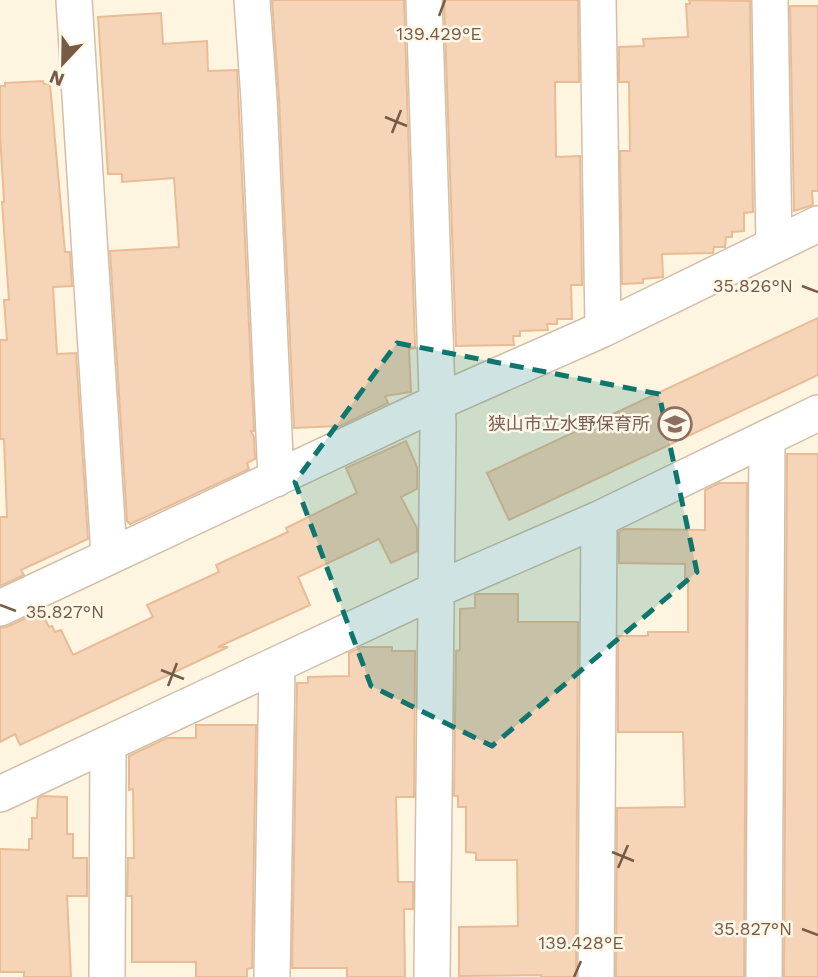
<svg xmlns="http://www.w3.org/2000/svg" width="818" height="977" font-family="'Work Sans','Noto Sans JP',sans-serif">
	<style>
		.building { fill: #f5d4b7; stroke: #e9bc96; stroke-width: 2 }
		.lines { fill: none; stroke-linecap: round; stroke-linejoin: round }
		.minor-casing { stroke: #d2bfaa; stroke-width: 38 }
		.minor { stroke: #fff; stroke-width: 35 }
		.marked { fill: #0f766e; fill-opacity: 0.2; stroke: #0f766e; stroke-width: 5; stroke-dasharray: 14 9; stroke-linejoin: round }
		.ticks { fill: none; stroke: #775b46; stroke-width: 2.5 }
		.labels { text-anchor: middle; stroke-width: 5; stroke-linejoin: round; paint-order: stroke }
		.education-label { font-size: 18px; fill: #785e54; stroke: #fff8e9; text-anchor: end }
		.ticks-label { font-size: 18px; text-anchor: middle; fill: #775b46; stroke: #fff8e9; stroke-width: 5; stroke-linejoin: round; paint-order: stroke }
	</style>
	<rect width="100%" height="100%" fill="#fef5e1"/>
	<path class="building" d="M 272,0 L 404,0 L 415,346 L 415,348 L 409,349 L 411,392 L 385,396 L 388,403 L 340,426 L 294,428 L 279,98 Z
		M 444,0 L 578,0 L 579,82 L 555,82 L 556,157 L 580,156 L 582,285 L 571,285 L 572,319 L 557,319 L 557,324 L 547,324 L 548,330 L 520,331 L 520,336 L 513,336 L 514,345 L 456,346 Z
		M 689,0 L 750,1 L 753,212 L 744,213 L 744,231 L 732,232 L 732,237 L 726,237 L 725,247 L 714,247 L 713,253 L 662,254 L 663,277 L 643,279 L 643,283 L 622,284 L 620,151 L 630,151 L 629,82 L 619,82 L 619,47 L 644,46 L 643,39 L 688,37 L 686,4 L 690,4 Z
		M 790,6 L 818,6 L 818,191 L 812,191 L 813,205 L 794,211 Z
		M 161,13 L 163,44 L 207,41 L 208,71 L 237,70 L 254,431 L 251,431 L 254,437 L 255,459 L 247,463 L 249,469 L 130,524 L 127,521 L 110,251 L 179,247 L 174,178 L 122,182 L 122,174 L 108,174 L 98,17 Z
		M 43,81 L 44,84 L 50,84 L 65,252 L 70,252 L 72,286 L 53,287 L 57,354 L 76,353 L 88,539 L 21,570 L 24,575 L 0,586 L 0,517 L 7,517 L 4,439 L 0,439 L 0,340 L 7,340 L 4,300 L 9,300 L 2,202 L 4,202 L 0,135 L 0,86 L 5,86 L 5,83 Z
		M 818,318 L 818,375 L 509,520 L 487,473 Z
		M 406,441 L 417,467 L 417,489 L 401,497 L 417,528 L 417,551 L 391,563 L 379,539 L 298,577 L 310,605 L 218,647 L 228,647 L 20,745 L 15,734 L 0,742 L 0,628 L 9,626 L 41,611 L 49,627 L 52,626 L 55,632 L 61,630 L 73,655 L 153,617 L 147,605 L 219,572 L 216,565 L 288,532 L 286,528 L 357,493 L 346,468 Z
		M 787,454 L 818,454 L 818,977 L 784,977 Z
		M 719,483 L 747,483 L 744,977 L 616,977 L 617,808 L 685,807 L 683,732 L 618,732 L 618,636 L 648,636 L 648,632 L 688,632 L 688,579 L 685,579 L 685,564 L 619,563 L 619,532 L 624,529 L 705,530 L 705,490 Z
		M 478,594 L 518,594 L 518,622 L 578,622 L 576,977 L 541,977 L 541,975 L 459,976 L 459,927 L 518,926 L 517,860 L 476,860 L 476,853 L 466,852 L 466,807 L 458,807 L 458,796 L 454,796 L 456,651 L 460,650 L 460,609 L 475,608 L 475,595 Z
		M 362,647 L 392,647 L 392,651 L 415,651 L 414,797 L 396,797 L 398,882 L 413,882 L 413,909 L 404,909 L 405,977 L 347,977 L 347,968 L 292,968 L 297,683 L 308,683 L 308,677 L 349,676 L 349,653 Z
		M 196,725 L 256,725 L 252,968 L 247,969 L 247,977 L 196,977 L 196,962 L 132,962 L 132,896 L 127,896 L 128,858 L 134,858 L 133,789 L 129,790 L 129,756 L 167,738 L 196,738 Z
		M 42,796 L 67,797 L 67,834 L 73,834 L 73,858 L 87,858 L 87,896 L 67,896 L 71,977 L 24,977 L 24,972 L 0,972 L 0,849 L 29,850 L 29,839 L 32,839 L 32,818 L 37,818 L 38,799 Z"/>
	<g class="lines">
		<defs>
			<path id="minor" d="M 74,0 L 109,555
				M 252,0 L 259,99 L 276,479
				M 424,0 L 438,425 L 432,977
				M 598,0 L 603,329
				M 770,0 L 774,245
				M 0,608 L 438,402 L 603,329 L 818,224
				M 0,794 L 438,589 L 599,519 L 818,413
				M 107,977 L 108,745
				M 272,977 L 277,666
				M 596,977 L 599,519
				M 764,977 L 767,439"/>
		</defs>
		<use href="#minor" class="minor-casing"/>
		<use href="#minor" class="minor"/>
	</g>
	<path class="marked" d="M 397,343 L 659,394 L 697,572 L 492,746 L 371,686 L 295,482 Z"/>
	<path class="ticks" d="M 439,16 L 445,0M 385,117 L 407,126M 392,133 L 401,110M 802,286 L 818,292M 0,605 L 16,611M 161,670 L 184,679M 168,686 L 177,663M 612,852 L 634,861M 618,868 L 628,845M 802,929 L 818,935M 574,977 L 581,961"/>
	<defs>
		<symbol id="school-ring" viewBox="-11 -11 22 22"><circle r="9.5" fill="#fff8e9" stroke="#8d6e63" stroke-width="1.5"/><path d="M0-5L7-2L0 1L-7-2ZM-4 1L0 2.5L4 1V4Q0 6-4 4Z" fill="#8d6e63"/></symbol>
	</defs>
	<g fill-rule="evenodd">
		<use href="#school-ring" x="656" y="405" width="38" height="38"/>
	</g>
	<g class="labels">
		<g class="education-label">
			<text x="650" y="430">狭山市立水野保育所</text>
		</g>
	</g>
	<g class="ticks-label">
		<text x="439" y="40">139.429°E</text>
		<text x="753" y="292">35.826°N</text>
		<text x="65" y="618">35.827°N</text>
		<text x="753" y="935">35.827°N</text>
		<text x="581" y="949">139.428°E</text>
	</g>
	<g transform="translate(63 63) rotate(202)" stroke="#fff8e9" stroke-width="5" paint-order="stroke">
	<path d="M0-5L12 26L0 18L-12 26Z" fill="#775b46"/>
	<text y="-10" font-size="19" font-weight="bold" text-anchor="middle" fill="#775b46">N</text>
	</g>
</svg>
